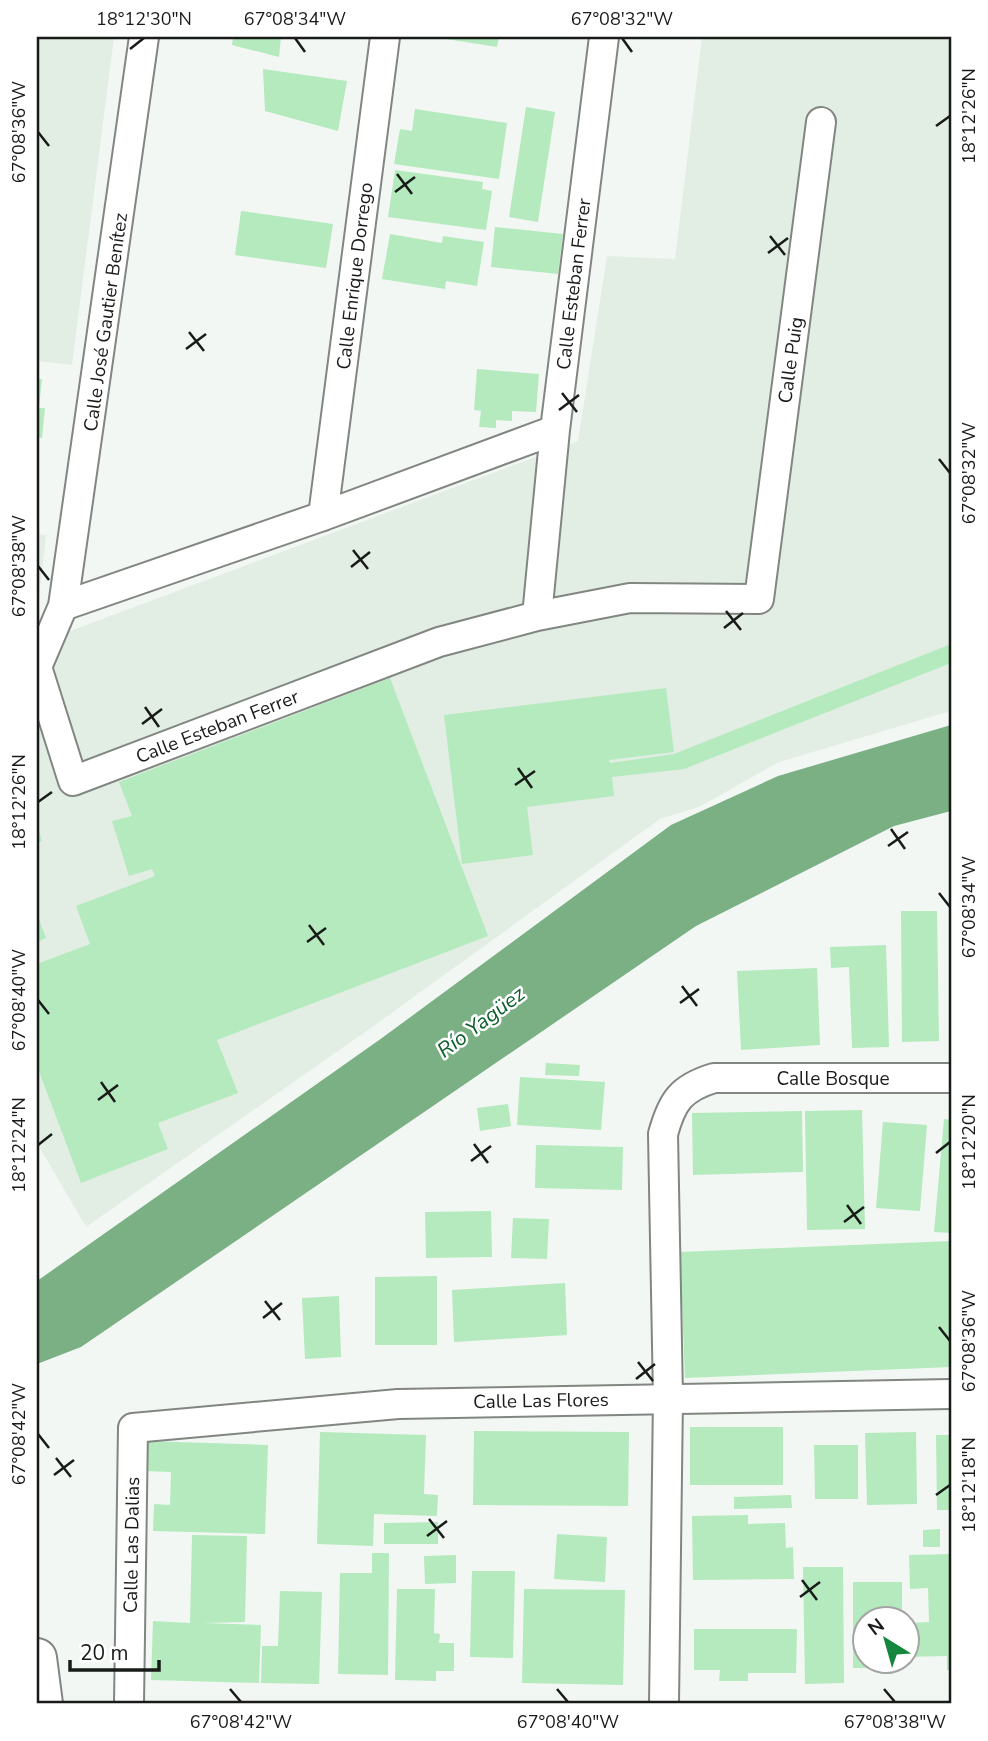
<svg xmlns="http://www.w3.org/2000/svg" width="988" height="1741" font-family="'Nunito Sans',sans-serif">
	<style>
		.built { fill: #e2eee4 }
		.water { fill: #7bb085 }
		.building { fill: #b4eabd }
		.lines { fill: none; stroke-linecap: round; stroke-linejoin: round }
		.minor-casing { stroke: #818681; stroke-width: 32 }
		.highway-casing { stroke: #818681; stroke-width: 42 }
		.minor { stroke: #fff; stroke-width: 28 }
		.highway { stroke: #fff; stroke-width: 38 }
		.ticks { fill: none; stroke: #191b19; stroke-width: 2.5 }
		.labels { text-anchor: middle; stroke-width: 5; stroke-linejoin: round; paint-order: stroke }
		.street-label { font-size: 19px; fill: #191b19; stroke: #fff }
		.water-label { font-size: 21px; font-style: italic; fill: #0b5f2a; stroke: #fff }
		.neatline { fill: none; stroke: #191b19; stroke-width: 2.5 }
		.ticks-label { font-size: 18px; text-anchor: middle; fill: #191b19 }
	</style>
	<rect width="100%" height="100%" fill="#f2f7f3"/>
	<path class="built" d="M 37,37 L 114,37 L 72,365 L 37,361 Z
		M 702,37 L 951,37 L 951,711 L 779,762 L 699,807 L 660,819 L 368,1030 L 86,1227 L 37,1143 L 37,625 L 70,631 L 578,441 L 607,256 L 675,259 Z
		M 37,534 L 46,535 L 37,615 Z"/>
	<path class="water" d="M 951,725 L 951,811 L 894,826 L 696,926 L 81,1347 L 37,1364 L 37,1281 L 382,1038 L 671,825 L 778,776 Z"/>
	<path class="building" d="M 233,37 L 281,37 L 279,57 L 232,45 Z
		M 434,37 L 499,37 L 497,47 Z
		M 263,69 L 347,81 L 338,131 L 265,111 Z
		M 526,107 L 555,112 L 538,222 L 509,217 Z
		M 415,109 L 507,123 L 499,179 L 394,164 L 400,129 L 412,131 Z
		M 395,170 L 483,182 L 482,189 L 492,191 L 486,230 L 388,217 Z
		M 241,211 L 333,224 L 326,268 L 235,255 Z
		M 495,227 L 563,234 L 558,274 L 491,267 Z
		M 390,234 L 442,243 L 443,236 L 484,242 L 477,286 L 446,281 L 445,289 L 382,279 Z
		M 477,369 L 539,374 L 536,412 L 512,411 L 512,421 L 496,420 L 496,428 L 479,427 L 481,411 L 474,410 Z
		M 37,379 L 42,379 L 39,408 L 45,408 L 42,438 L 37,437 Z
		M 951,644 L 951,663 L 684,769 L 612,777 L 614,796 L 527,807 L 533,855 L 462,864 L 444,715 L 666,688 L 674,752 L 609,760 L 610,763 L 674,754 Z
		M 390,678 L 488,936 L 217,1040 L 238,1093 L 158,1123 L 168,1149 L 81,1183 L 37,1066 L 37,964 L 90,944 L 76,906 L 155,876 L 152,869 L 129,876 L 112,821 L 132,816 L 119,782 Z
		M 37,825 L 42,841 L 37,843 Z
		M 901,911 L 937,911 L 939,1041 L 902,1042 Z
		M 37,914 L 46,938 L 37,942 Z
		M 886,945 L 889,1047 L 852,1048 L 849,967 L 831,968 L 830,947 Z
		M 817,968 L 820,1045 L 741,1050 L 737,971 Z
		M 546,1063 L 580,1065 L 579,1076 L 545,1075 Z
		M 520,1077 L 605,1082 L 601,1130 L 517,1125 Z
		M 508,1104 L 511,1126 L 480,1131 L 477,1108 Z
		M 862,1110 L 865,1229 L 807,1230 L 805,1111 Z
		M 802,1111 L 803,1172 L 693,1175 L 692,1113 Z
		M 944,1119 L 951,1120 L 951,1233 L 934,1232 Z
		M 883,1122 L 927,1125 L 920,1211 L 876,1208 Z
		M 536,1145 L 623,1147 L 622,1190 L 535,1188 Z
		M 491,1211 L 492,1257 L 426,1258 L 425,1212 Z
		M 513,1218 L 549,1219 L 547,1259 L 511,1258 Z
		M 951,1241 L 951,1367 L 685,1378 L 680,1252 Z
		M 437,1276 L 437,1345 L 375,1345 L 375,1277 Z
		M 565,1283 L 567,1335 L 454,1342 L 452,1290 Z
		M 339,1296 L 341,1357 L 305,1359 L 302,1298 Z
		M 690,1427 L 783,1427 L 783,1485 L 690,1485 Z
		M 474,1431 L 629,1432 L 628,1506 L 473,1505 Z
		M 320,1432 L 426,1435 L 424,1494 L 438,1495 L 437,1516 L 374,1514 L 373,1546 L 317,1544 Z
		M 916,1432 L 917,1504 L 867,1505 L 865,1433 Z
		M 936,1435 L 951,1435 L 951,1510 L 937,1510 Z
		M 146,1441 L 268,1445 L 265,1534 L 153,1531 L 154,1504 L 170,1505 L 171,1472 L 145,1471 Z
		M 814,1445 L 858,1445 L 858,1499 L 815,1499 Z
		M 791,1495 L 792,1508 L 734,1509 L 734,1497 Z
		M 748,1515 L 748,1524 L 785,1523 L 786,1548 L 793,1547 L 794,1579 L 693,1580 L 692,1516 Z
		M 438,1522 L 438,1544 L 384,1544 L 384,1523 Z
		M 940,1529 L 940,1547 L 923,1547 L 923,1530 Z
		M 557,1534 L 607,1537 L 605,1582 L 554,1579 Z
		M 192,1535 L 247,1536 L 245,1622 L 203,1623 L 261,1625 L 259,1683 L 151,1680 L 153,1621 L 190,1623 Z
		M 372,1553 L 389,1553 L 388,1675 L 338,1674 L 340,1573 L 372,1573 Z
		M 951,1554 L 951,1670 L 947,1670 L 947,1656 L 908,1657 L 908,1623 L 929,1622 L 928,1588 L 910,1589 L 909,1555 Z
		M 456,1555 L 456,1583 L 425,1584 L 424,1556 Z
		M 803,1567 L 843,1567 L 844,1683 L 805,1684 Z
		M 472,1571 L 515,1571 L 513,1658 L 470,1657 Z
		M 853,1582 L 902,1582 L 902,1618 L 866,1618 L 866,1660 L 902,1660 L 902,1668 L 853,1668 Z
		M 397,1589 L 435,1589 L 434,1633 L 440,1634 L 439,1643 L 454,1643 L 454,1671 L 436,1671 L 436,1681 L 395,1680 Z
		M 524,1589 L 625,1590 L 623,1685 L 522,1683 Z
		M 280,1591 L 322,1592 L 319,1684 L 261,1683 L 262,1646 L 278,1646 Z
		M 694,1629 L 797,1629 L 796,1673 L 748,1673 L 748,1681 L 719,1681 L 720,1670 L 694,1670 Z"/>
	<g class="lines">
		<defs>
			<path id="minor" d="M 144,37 L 63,606 L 37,667 L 73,781 L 439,642 L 537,616 L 630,598 L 759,599 L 821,122
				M 323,516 L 385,37
				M 63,606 L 323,516 L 555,430
				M 537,616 L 555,430 L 604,37
				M 129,1704 L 133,1428 L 398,1404 L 951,1394
				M 664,1704 L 668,1397 L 663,1134 C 672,1101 681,1088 714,1078 L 951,1078"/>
			<path id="highway" d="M 37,1658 L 43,1704"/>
		</defs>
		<use href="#minor" class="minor-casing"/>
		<use href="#highway" class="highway-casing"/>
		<use href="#minor" class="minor"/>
		<use href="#highway" class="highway"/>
	</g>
	<path class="ticks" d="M 295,38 L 305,52M 622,38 L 632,52M 130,49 L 144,38M 936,126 L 950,116M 38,132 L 49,146M 397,174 L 412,194M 395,192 L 415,177M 770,236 L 785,255M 768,253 L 788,238M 189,332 L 204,351M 186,349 L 206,334M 562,393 L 577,412M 559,410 L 579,395M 939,459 L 950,473M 353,550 L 368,569M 38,566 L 49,580M 351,567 L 370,552M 726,611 L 741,630M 724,628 L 743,613M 145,707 L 159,727M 142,724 L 162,709M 518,768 L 532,788M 515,785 L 535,771M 38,802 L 52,792M 891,829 L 905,849M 888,846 L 908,832M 939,893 L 950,907M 309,925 L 324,945M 307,942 L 326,928M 682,986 L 697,1006M 38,1000 L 49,1014M 680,1003 L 699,989M 101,1082 L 115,1102M 98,1100 L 118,1085M 474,1144 L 488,1163M 38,1145 L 52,1134M 936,1153 L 950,1142M 471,1161 L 491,1146M 847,1205 L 861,1224M 844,1222 L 864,1207M 265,1301 L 280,1320M 263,1318 L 282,1303M 939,1327 L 950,1341M 638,1362 L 653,1381M 636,1379 L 655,1364M 38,1434 L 49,1448M 56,1458 L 71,1477M 54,1475 L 74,1460M 936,1495 L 950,1485M 429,1519 L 444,1538M 427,1536 L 447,1521M 802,1580 L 817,1600M 800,1597 L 820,1582M 230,1689 L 241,1702M 557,1689 L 568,1702M 884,1689 L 895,1702"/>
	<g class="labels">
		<g class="street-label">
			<text transform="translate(354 276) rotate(-83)" y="7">Calle Enrique Dorrego</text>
			<text transform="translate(573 284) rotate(-83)" y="7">Calle Esteban Ferrer</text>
			<text transform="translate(105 322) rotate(-82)" y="7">Calle José Gautier Benítez</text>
			<text transform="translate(790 360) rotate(-82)" y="7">Calle Puig</text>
			<text transform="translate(217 726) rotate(-21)" y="7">Calle Esteban Ferrer</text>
			<text x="833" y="1085">Calle Bosque</text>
			<text transform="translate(541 1400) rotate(-1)" y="7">Calle Las Flores</text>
			<text transform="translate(131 1545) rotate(-89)" y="7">Calle Las Dalias</text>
		</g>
		<g class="water-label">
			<text transform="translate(481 1022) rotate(-37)" y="7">Río Yagüez</text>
		</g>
	</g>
	<rect width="988" height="1741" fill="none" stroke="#ffffff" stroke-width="77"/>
	<g transform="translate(886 1640) rotate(323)"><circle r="33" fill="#ffffff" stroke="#a3a4a3" stroke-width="2"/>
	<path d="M0-5L12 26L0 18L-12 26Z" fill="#15863e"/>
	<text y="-10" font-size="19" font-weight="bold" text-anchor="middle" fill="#191b19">N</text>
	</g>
	<path d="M70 1660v10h89v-10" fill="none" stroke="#191b19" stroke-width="3.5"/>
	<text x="80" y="1660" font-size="21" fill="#191b19" stroke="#ffffff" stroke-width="5" paint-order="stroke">20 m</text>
	<rect x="38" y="38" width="912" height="1664" class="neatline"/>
	<g class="ticks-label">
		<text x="144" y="25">18°12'30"N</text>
		<text x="295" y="25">67°08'34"W</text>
		<text x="622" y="25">67°08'32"W</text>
		<text transform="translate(969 116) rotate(-90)" y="6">18°12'26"N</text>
		<text transform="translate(19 132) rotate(-90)" y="6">67°08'36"W</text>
		<text transform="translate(969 473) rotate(-90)" y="6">67°08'32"W</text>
		<text transform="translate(19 566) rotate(-90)" y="6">67°08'38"W</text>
		<text transform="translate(19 802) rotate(-90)" y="6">18°12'26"N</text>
		<text transform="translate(969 907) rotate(-90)" y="6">67°08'34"W</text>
		<text transform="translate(19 1000) rotate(-90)" y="6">67°08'40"W</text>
		<text transform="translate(969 1142) rotate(-90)" y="6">18°12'20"N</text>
		<text transform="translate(19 1145) rotate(-90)" y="6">18°12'24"N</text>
		<text transform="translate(969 1341) rotate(-90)" y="6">67°08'36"W</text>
		<text transform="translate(19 1434) rotate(-90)" y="6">67°08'42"W</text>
		<text transform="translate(969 1485) rotate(-90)" y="6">18°12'18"N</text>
		<text x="241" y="1728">67°08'42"W</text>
		<text x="568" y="1728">67°08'40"W</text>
		<text x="895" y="1728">67°08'38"W</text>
	</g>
</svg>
